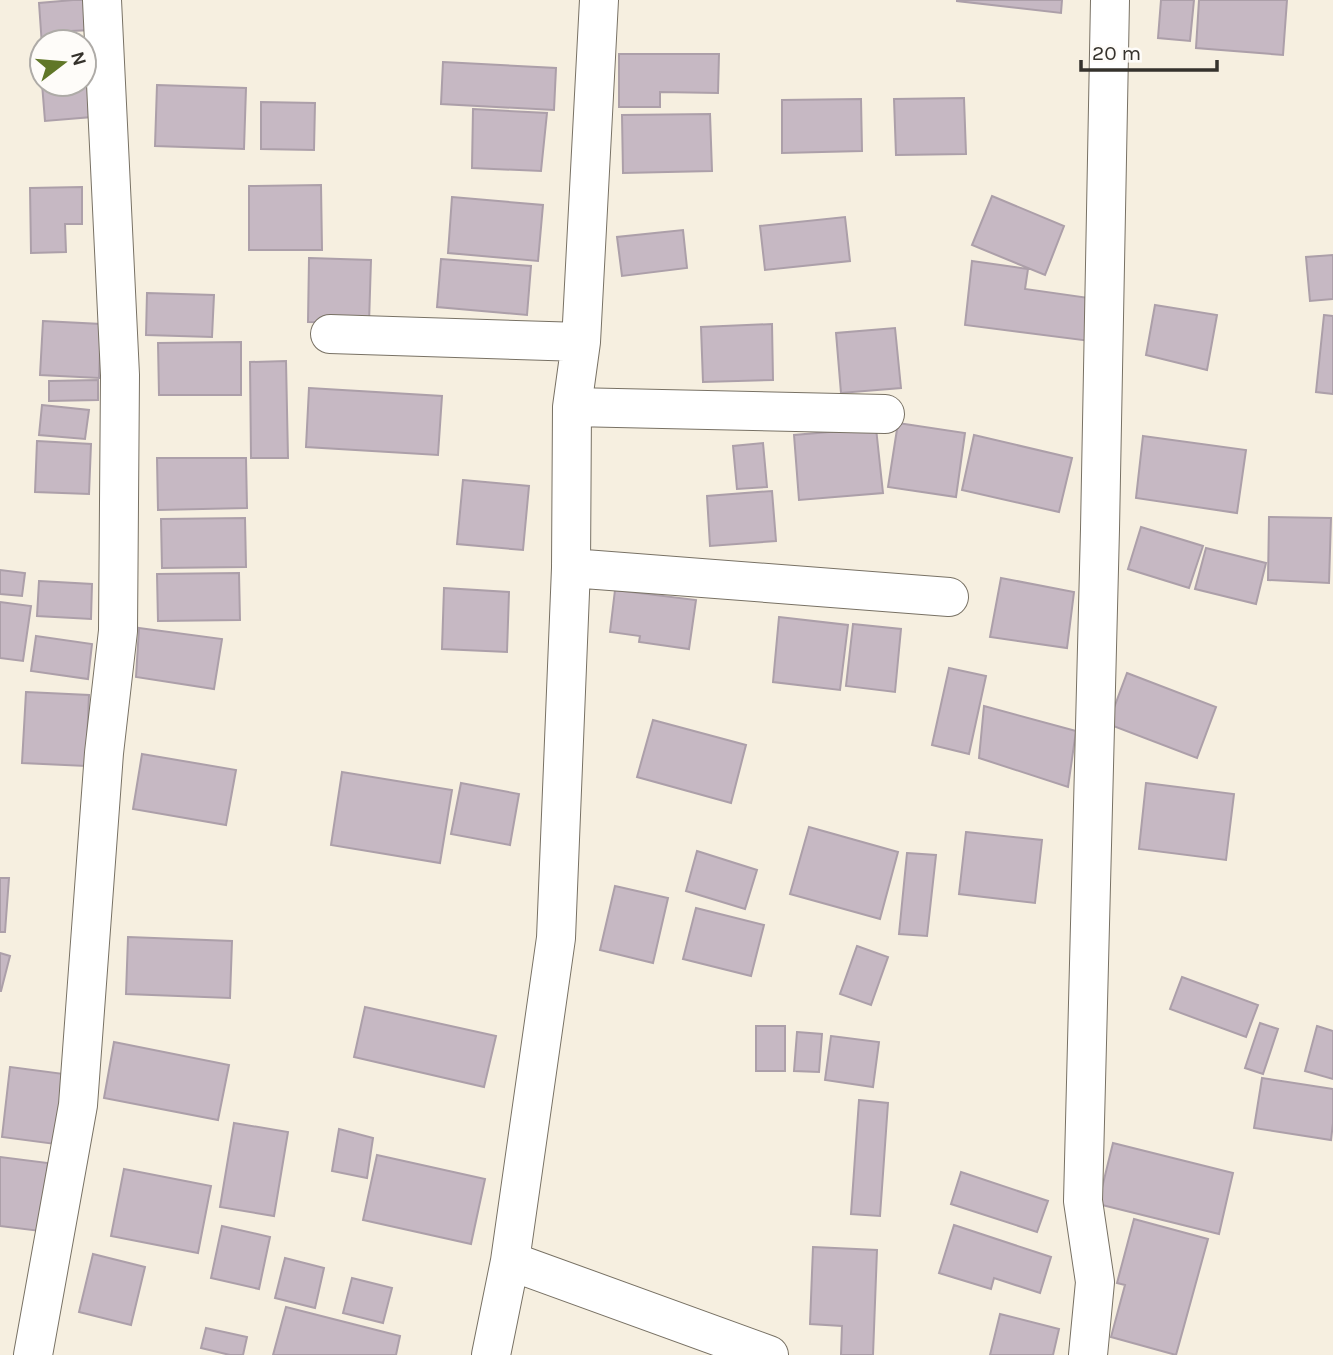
<svg xmlns="http://www.w3.org/2000/svg" width="1333" height="1355" font-family="Karla,sans-serif">
	<style>
		.building { fill: #c6b8c3; stroke: #ac9fa9; stroke-width: 2 }
		.lines { fill: none; stroke-linecap: round; stroke-linejoin: round }
		.street-casing { stroke: #787164; stroke-width: 40 }
		.street { stroke: #fff; stroke-width: 38 }
	</style>
	<rect width="100%" height="100%" fill="#f6efe0"/>
	<path class="building" d="M 73,0 L 90,0 L 92,30 L 71,31 L 72,42 L 42,42 L 42,46 L 39,3 Z
		M 957,0 L 1062,0 L 1061,13 L 957,1 Z
		M 1161,0 L 1194,0 L 1190,41 L 1158,38 Z
		M 1199,0 L 1287,0 L 1283,55 L 1196,48 Z
		M 619,54 L 719,54 L 718,93 L 660,92 L 660,107 L 619,107 Z
		M 443,62 L 556,68 L 554,110 L 441,104 Z
		M 84,67 L 88,67 L 92,117 L 45,121 L 41,71 L 42,71 L 42,84 L 84,84 Z
		M 157,85 L 246,88 L 244,149 L 155,146 Z
		M 964,98 L 966,154 L 896,155 L 894,99 Z
		M 861,99 L 862,151 L 782,153 L 782,100 Z
		M 261,102 L 315,103 L 314,150 L 261,149 Z
		M 473,109 L 547,113 L 541,171 L 472,168 Z
		M 710,114 L 712,171 L 623,173 L 622,115 Z
		M 321,185 L 322,250 L 249,250 L 249,186 Z
		M 82,187 L 82,224 L 65,224 L 66,252 L 31,253 L 30,188 Z
		M 992,196 L 1064,226 L 1045,275 L 972,245 Z
		M 452,197 L 543,205 L 538,261 L 448,253 Z
		M 845,217 L 850,261 L 765,270 L 760,226 Z
		M 683,230 L 687,268 L 622,276 L 617,237 Z
		M 1333,255 L 1333,299 L 1310,301 L 1306,257 Z
		M 309,258 L 371,260 L 369,323 L 308,322 Z
		M 441,259 L 531,266 L 527,315 L 437,307 Z
		M 972,261 L 1028,269 L 1025,289 L 1096,299 L 1090,341 L 965,325 Z
		M 147,293 L 214,295 L 212,337 L 146,335 Z
		M 1155,305 L 1217,315 L 1207,370 L 1146,355 Z
		M 1324,315 L 1333,316 L 1333,394 L 1316,392 Z
		M 43,321 L 101,324 L 99,378 L 40,375 Z
		M 772,324 L 773,380 L 703,382 L 701,327 Z
		M 895,328 L 901,388 L 841,393 L 836,333 Z
		M 241,342 L 241,395 L 159,395 L 158,343 Z
		M 286,361 L 288,458 L 251,458 L 250,362 Z
		M 98,380 L 98,400 L 49,401 L 49,381 Z
		M 309,388 L 442,396 L 438,455 L 306,447 Z
		M 42,405 L 89,410 L 85,439 L 39,435 Z
		M 898,423 L 965,433 L 956,497 L 888,487 Z
		M 876,428 L 883,493 L 799,500 L 794,435 Z
		M 974,435 L 1072,458 L 1059,512 L 962,490 Z
		M 1143,436 L 1246,450 L 1237,513 L 1136,498 Z
		M 37,441 L 91,444 L 89,494 L 35,492 Z
		M 763,443 L 767,487 L 737,489 L 733,446 Z
		M 157,458 L 246,458 L 247,508 L 158,510 Z
		M 463,480 L 529,486 L 523,550 L 457,544 Z
		M 772,491 L 776,541 L 710,546 L 707,496 Z
		M 1269,517 L 1331,518 L 1329,583 L 1268,580 Z
		M 245,518 L 246,567 L 162,568 L 161,519 Z
		M 1141,527 L 1203,546 L 1189,588 L 1128,569 Z
		M 1206,548 L 1266,563 L 1256,604 L 1195,589 Z
		M 0,570 L 25,573 L 22,596 L 0,594 Z
		M 239,573 L 240,620 L 158,621 L 157,574 Z
		M 1001,578 L 1074,592 L 1067,648 L 990,637 Z
		M 39,581 L 92,584 L 91,619 L 37,616 Z
		M 444,588 L 509,592 L 507,652 L 442,649 Z
		M 615,590 L 696,600 L 689,649 L 639,642 L 640,636 L 610,632 Z
		M 0,602 L 31,606 L 23,661 L 0,658 Z
		M 779,617 L 848,625 L 840,690 L 773,682 Z
		M 853,624 L 901,629 L 895,692 L 846,686 Z
		M 139,628 L 222,639 L 214,689 L 136,677 Z
		M 36,636 L 92,644 L 88,679 L 31,671 Z
		M 949,668 L 986,676 L 969,754 L 932,745 Z
		M 1127,673 L 1216,707 L 1197,758 L 1108,724 Z
		M 26,692 L 89,695 L 86,766 L 22,763 Z
		M 984,706 L 1076,731 L 1068,787 L 979,758 Z
		M 653,720 L 746,745 L 731,803 L 637,777 Z
		M 142,754 L 236,770 L 226,825 L 133,809 Z
		M 342,772 L 452,790 L 440,863 L 331,845 Z
		M 461,783 L 519,794 L 510,845 L 451,834 Z
		M 1146,783 L 1234,794 L 1226,860 L 1139,849 Z
		M 809,827 L 898,852 L 880,919 L 790,894 Z
		M 966,832 L 1042,840 L 1035,903 L 959,894 Z
		M 697,851 L 757,870 L 745,909 L 686,891 Z
		M 907,853 L 936,855 L 927,936 L 899,934 Z
		M 0,878 L 9,878 L 5,932 L 0,932 Z
		M 615,886 L 668,898 L 653,963 L 600,950 Z
		M 696,908 L 764,925 L 751,976 L 683,959 Z
		M 128,937 L 232,941 L 230,998 L 126,994 Z
		M 857,946 L 888,957 L 871,1005 L 840,994 Z
		M 0,953 L 10,956 L 1,991 L 0,991 Z
		M 1182,977 L 1258,1005 L 1246,1037 L 1170,1009 Z
		M 365,1007 L 496,1036 L 484,1087 L 354,1057 Z
		M 1260,1023 L 1278,1029 L 1263,1074 L 1245,1068 Z
		M 756,1026 L 785,1026 L 785,1071 L 756,1071 Z
		M 1317,1026 L 1333,1031 L 1333,1079 L 1305,1071 Z
		M 797,1032 L 822,1034 L 819,1072 L 794,1071 Z
		M 831,1036 L 879,1042 L 873,1087 L 825,1080 Z
		M 114,1042 L 229,1065 L 218,1120 L 104,1098 Z
		M 10,1067 L 64,1074 L 55,1144 L 2,1137 Z
		M 1262,1078 L 1333,1089 L 1333,1123 L 1331,1140 L 1254,1128 Z
		M 859,1100 L 888,1103 L 880,1216 L 851,1214 Z
		M 234,1123 L 288,1132 L 274,1216 L 220,1207 Z
		M 339,1129 L 373,1138 L 367,1178 L 332,1171 Z
		M 1113,1143 L 1233,1173 L 1219,1234 L 1098,1204 Z
		M 377,1155 L 485,1179 L 471,1244 L 363,1220 Z
		M 0,1157 L 48,1163 L 40,1231 L 0,1226 Z
		M 124,1169 L 211,1186 L 198,1253 L 111,1236 Z
		M 961,1172 L 1048,1201 L 1037,1232 L 951,1204 Z
		M 1134,1219 L 1208,1239 L 1176,1355 L 1111,1337 L 1125,1285 L 1117,1283 Z
		M 954,1225 L 1051,1257 L 1040,1293 L 994,1278 L 991,1289 L 939,1273 Z
		M 222,1226 L 270,1237 L 259,1289 L 211,1278 Z
		M 813,1247 L 877,1250 L 873,1355 L 841,1355 L 842,1326 L 810,1324 Z
		M 93,1254 L 145,1267 L 131,1325 L 79,1312 Z
		M 285,1258 L 324,1268 L 315,1308 L 275,1298 Z
		M 352,1278 L 392,1288 L 383,1323 L 343,1313 Z
		M 286,1307 L 400,1336 L 396,1355 L 273,1355 Z
		M 1000,1314 L 1059,1329 L 1053,1355 L 990,1355 Z
		M 206,1328 L 247,1337 L 243,1355 L 230,1355 L 201,1348 Z"/>
	<g class="lines">
		<defs>
			<path id="street" d="M 330,334 L 581,342
				M 572,407 L 885,414
				M 571,568 L 949,597
				M 510,1261 L 769,1355
				M 33,1355 L 78,1105 L 104,753 L 118,631 L 120,375 L 102,0
				M 491,1355 L 510,1261 L 556,938 L 571,568 L 572,407 L 581,342 L 599,0
				M 1088,1355 L 1095,1282 L 1083,1201 L 1100,529 L 1110,0"/>
		</defs>
		<use href="#street" class="street-casing"/>
		<use href="#street" class="street"/>
	</g>
	<g transform="translate(63 63) rotate(74)"><circle r="33" fill="#fefcf9" stroke="#aeaba7" stroke-width="2"/>
	<path d="M0-5L12 26L0 18L-12 26Z" fill="#607728"/>
	<text y="-10" font-size="19" font-weight="bold" text-anchor="middle" fill="#35322c">N</text>
	</g>
	<path d="M1081 60v10h136v-10" fill="none" stroke="#35322c" stroke-width="3.5"/>
	<text x="1092" y="60" font-size="21" fill="#35322c" stroke="#fefcf9" stroke-width="5" paint-order="stroke">20 m</text>
</svg>
